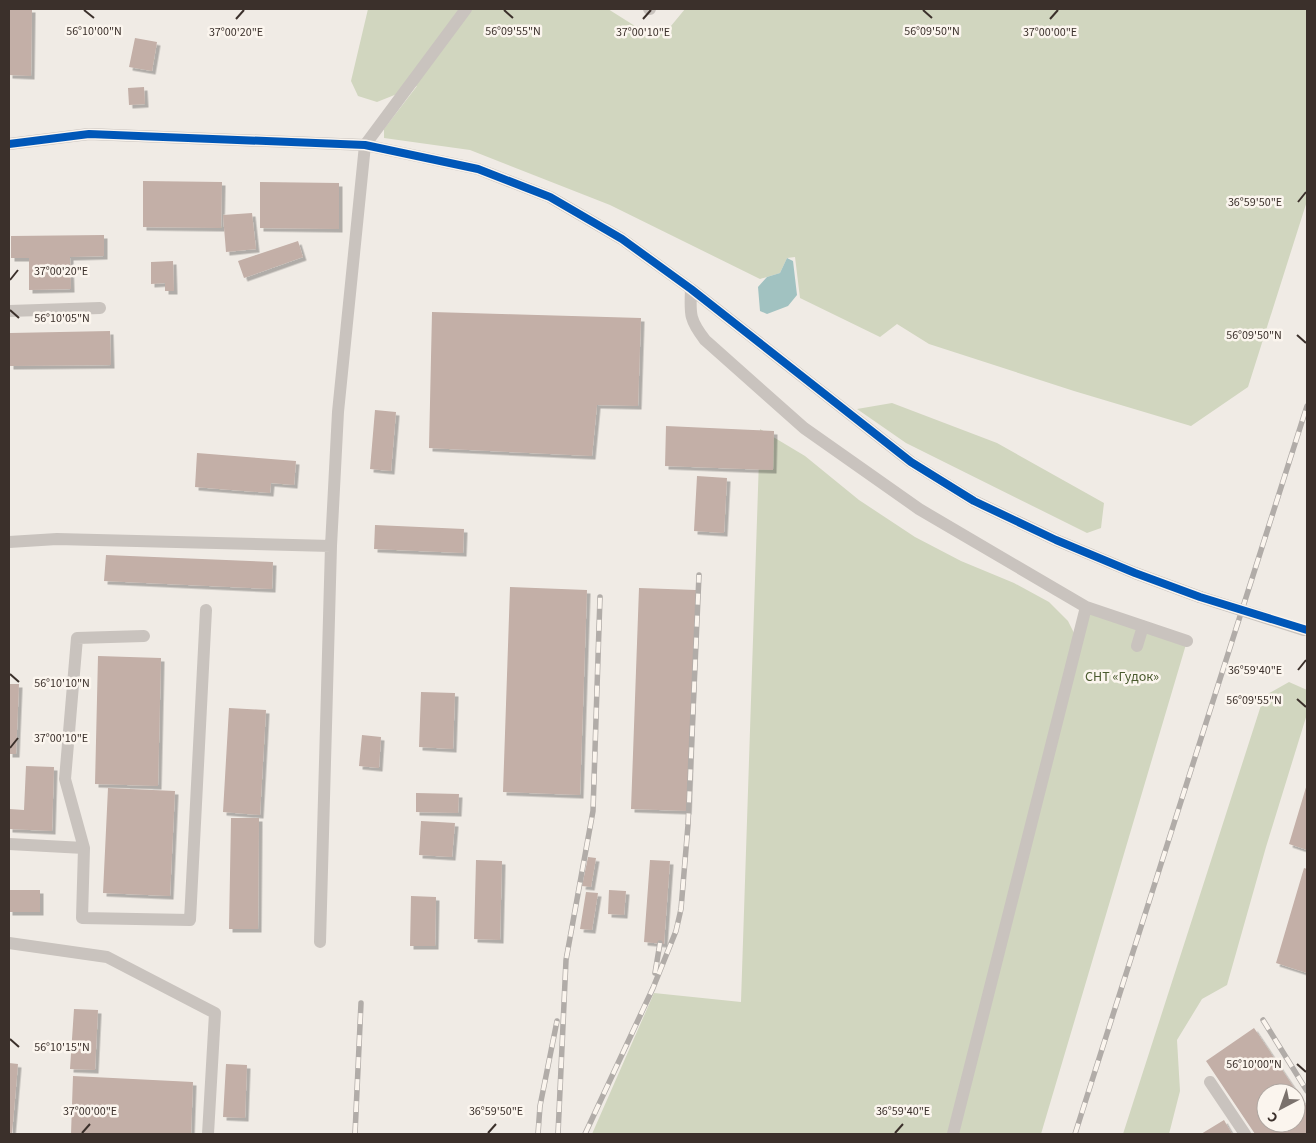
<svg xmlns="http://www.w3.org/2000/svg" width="1316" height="1143" font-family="'Source Sans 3',sans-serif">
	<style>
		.green { fill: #d1d6bf }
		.water { fill: #a1c2c1 }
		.building { fill: #c3afa7; fill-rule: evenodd; filter: url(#shadow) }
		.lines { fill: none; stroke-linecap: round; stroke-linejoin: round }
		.minor { stroke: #c9c3be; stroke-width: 12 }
		.rail-casing { stroke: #b1aca8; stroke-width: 5.5 }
		.rail { stroke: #fbf5ee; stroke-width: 4; stroke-dasharray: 11; stroke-linecap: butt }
		.minor-bridge { stroke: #c9c3be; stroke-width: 12 }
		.cycleway-casing { stroke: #fbf5ee; stroke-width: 11 }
		.cycleway { stroke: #0057b8; stroke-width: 8 }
		.ticks { fill: none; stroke: #3b302b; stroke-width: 2 }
		.labels { text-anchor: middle; stroke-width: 5; stroke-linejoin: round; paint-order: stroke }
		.park-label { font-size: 14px; fill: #4a5a2e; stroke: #fbf5ee }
		.ticks-label { font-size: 12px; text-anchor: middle; fill: #3b302b; stroke: #fbf5ee; stroke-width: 5; stroke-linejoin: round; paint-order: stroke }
	</style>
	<defs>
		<filter id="shadow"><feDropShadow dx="3.5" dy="3.5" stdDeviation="0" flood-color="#0004"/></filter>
	</defs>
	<rect width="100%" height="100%" fill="#f0ebe5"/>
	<path class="green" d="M 368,9 L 608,9 L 635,26 L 666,32 L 685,9 L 1307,9 L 1307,201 L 1248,387 L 1191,426 L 1074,391 L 929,344 L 897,324 L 880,337 L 800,298 L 795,257 L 787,258 L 780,273 L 760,279 L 610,205 L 470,150 L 384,138 L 384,129 L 417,86 L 377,102 L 358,96 L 351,81 Z
		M 892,403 L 997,443 L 1104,503 L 1101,528 L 1087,533 L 906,443 L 857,409 Z
		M 760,429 L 805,456 L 859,500 L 915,537 L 961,561 L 1014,583 L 1049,602 L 1068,621 L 1077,639 L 1086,607 L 1187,641 L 1041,1134 L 592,1134 L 654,993 L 741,1002 Z
		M 1289,682 L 1307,690 L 1307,714 L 1266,847 L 1227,985 L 1202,999 L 1177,1040 L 1180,1091 L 1169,1134 L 1123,1134 L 1264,696 Z"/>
	<path class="water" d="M 787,258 L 793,261 L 797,295 L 788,306 L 767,314 L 760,311 L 758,287 L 767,277 L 780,273 Z"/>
	<path class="building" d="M 9,9 L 32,9 L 31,76 L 9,75 Z
		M 135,38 L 157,42 L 152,71 L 129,67 Z
		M 144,87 L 145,104 L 129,105 L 128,88 Z
		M 143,181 L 222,182 L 221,228 L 143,227 Z
		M 260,182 L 339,183 L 339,229 L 260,228 Z
		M 252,213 L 256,249 L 226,252 L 223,215 Z
		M 104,235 L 104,256 L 70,257 L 71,289 L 29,290 L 29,258 L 11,258 L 11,236 Z
		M 298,241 L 303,257 L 244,278 L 238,261 Z
		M 173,261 L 174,291 L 165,291 L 165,283 L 151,284 L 151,262 Z
		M 432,312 L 641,318 L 638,406 L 597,405 L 592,456 L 429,448 Z
		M 110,331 L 111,365 L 10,366 L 10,333 Z
		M 375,410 L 396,412 L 391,471 L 370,469 Z
		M 666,426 L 774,431 L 773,470 L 665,466 Z
		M 197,453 L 296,461 L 294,485 L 271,483 L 270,493 L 195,487 Z
		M 697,476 L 727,478 L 724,533 L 694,531 Z
		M 375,525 L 464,529 L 463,553 L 374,549 Z
		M 106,555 L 273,562 L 272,589 L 104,581 Z
		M 510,587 L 587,590 L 580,795 L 503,792 Z
		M 639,588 L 696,590 L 688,811 L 631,809 Z
		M 98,656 L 161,658 L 158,786 L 95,784 Z
		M 9,684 L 19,684 L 16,754 L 9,754 Z
		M 421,692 L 455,693 L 453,749 L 419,747 Z
		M 229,708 L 266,710 L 260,815 L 223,812 Z
		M 362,735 L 381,737 L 379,768 L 359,766 Z
		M 26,766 L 54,767 L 52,831 L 9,829 L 9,809 L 24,810 Z
		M 1307,784 L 1307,850 L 1289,844 Z
		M 108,788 L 175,791 L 170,896 L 103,893 Z
		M 416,793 L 459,794 L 458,813 L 416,812 Z
		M 231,818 L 259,818 L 258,929 L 229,929 Z
		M 421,821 L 455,823 L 452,857 L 419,855 Z
		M 588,857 L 596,858 L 591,887 L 582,886 Z
		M 476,860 L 502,861 L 500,940 L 474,939 Z
		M 650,860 L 670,861 L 664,944 L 644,942 Z
		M 1304,868 L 1307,869 L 1307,973 L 1276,963 Z
		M 9,890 L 40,890 L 40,912 L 9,912 Z
		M 609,890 L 626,891 L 624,915 L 608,914 Z
		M 586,892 L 598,893 L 592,930 L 580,929 Z
		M 411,896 L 436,897 L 435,946 L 410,946 Z
		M 74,1009 L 98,1010 L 95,1070 L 70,1069 Z
		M 1254,1028 L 1307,1107 L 1307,1134 L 1255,1134 L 1206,1061 ZM 1266,1093 L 1296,1093 L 1296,1123 L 1266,1123 Z
		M 9,1063 L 18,1064 L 12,1134 L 9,1134 Z
		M 226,1064 L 247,1065 L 245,1118 L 223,1117 Z
		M 73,1076 L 193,1082 L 191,1134 L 71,1134 Z
		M 1224,1120 L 1232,1134 L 1201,1134 Z"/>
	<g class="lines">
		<path class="minor" d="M 649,9 L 650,9
			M 9,144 L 89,134 L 365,145 L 478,169 L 550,197 L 622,239 L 691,289 L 911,462 L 974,501 L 1056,540 L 1135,573 L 1200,597
			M 691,289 C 690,314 689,319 705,340 L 804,428 L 919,509 L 1086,607 L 953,1134
			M 9,311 L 100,308
			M 9,542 L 57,539 L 331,546
			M 1086,607 L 1187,641
			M 144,636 L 77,638 L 65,779 L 84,848 L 82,918 L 190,920 L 206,610
			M 1137,646 L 1143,626
			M 9,844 L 84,848
			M 320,942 L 331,546 L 338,412 L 365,145 L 466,9
			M 9,943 L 107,957 L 215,1013 L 208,1134
			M 1210,1082 L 1245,1134"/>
		<defs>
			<path id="rail" d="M 655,973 L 660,943
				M 1263,1020 L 1307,1091
				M 355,1134 L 361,1003
				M 538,1134 L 540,1106 L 557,1021
				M 558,1134 L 566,960 L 593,811 L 600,597
				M 585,1134 L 653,988 L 676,931 L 681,909 L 688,825 L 699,575
				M 1075,1134 L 1307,406"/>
		</defs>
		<use href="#rail" class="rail-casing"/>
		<use href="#rail" class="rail"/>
		<path class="minor-bridge" d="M 1200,597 L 1304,630"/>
		<defs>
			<path id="cycleway" d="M 9,144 L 89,134 L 365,145 L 478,169 L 550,197 L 622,239 L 691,289 L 911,462 L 974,501 L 1056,540 L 1135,573 L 1200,597 L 1307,630"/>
		</defs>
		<use href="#cycleway" class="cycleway-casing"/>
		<use href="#cycleway" class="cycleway"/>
	</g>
	<path class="ticks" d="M 84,10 L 94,18M 504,10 L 513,18M 923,10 L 932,18M 236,19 L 244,10M 643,19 L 651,10M 1050,19 L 1058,10M 1298,202 L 1306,192M 10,280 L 18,270M 10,310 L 19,318M 1297,335 L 1306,343M 1298,670 L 1306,660M 10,674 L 19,682M 1297,699 L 1306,707M 10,748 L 18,738M 10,1039 L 19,1047M 1297,1064 L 1306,1072M 82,1133 L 90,1124M 488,1133 L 496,1124M 895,1133 L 903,1124"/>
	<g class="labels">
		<g class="park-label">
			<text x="1122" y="681">СНТ «Гудок»</text>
		</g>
	</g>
	<g class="ticks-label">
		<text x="94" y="35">56°10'00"N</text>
		<text x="513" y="35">56°09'55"N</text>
		<text x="932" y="35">56°09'50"N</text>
		<text x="236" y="36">37°00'20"E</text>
		<text x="643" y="36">37°00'10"E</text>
		<text x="1050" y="36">37°00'00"E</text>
		<text x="1255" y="206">36°59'50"E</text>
		<text x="61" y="275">37°00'20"E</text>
		<text x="62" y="322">56°10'05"N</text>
		<text x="1254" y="339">56°09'50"N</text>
		<text x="1255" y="674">36°59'40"E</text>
		<text x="62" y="687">56°10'10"N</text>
		<text x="1254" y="704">56°09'55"N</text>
		<text x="61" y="742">37°00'10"E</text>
		<text x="62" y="1051">56°10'15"N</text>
		<text x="1254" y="1068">56°10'00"N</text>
		<text x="90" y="1115">37°00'00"E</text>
		<text x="496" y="1115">36°59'50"E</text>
		<text x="903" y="1115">36°59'40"E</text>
	</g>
	<rect width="1316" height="1143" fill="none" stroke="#3b302b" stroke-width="20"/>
	<g transform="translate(1281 1108) rotate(221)"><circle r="24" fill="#fbf5ee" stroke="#aea6a0"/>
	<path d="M0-4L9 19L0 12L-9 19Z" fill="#7a716c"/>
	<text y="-8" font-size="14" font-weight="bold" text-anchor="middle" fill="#3b302b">С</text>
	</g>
</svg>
